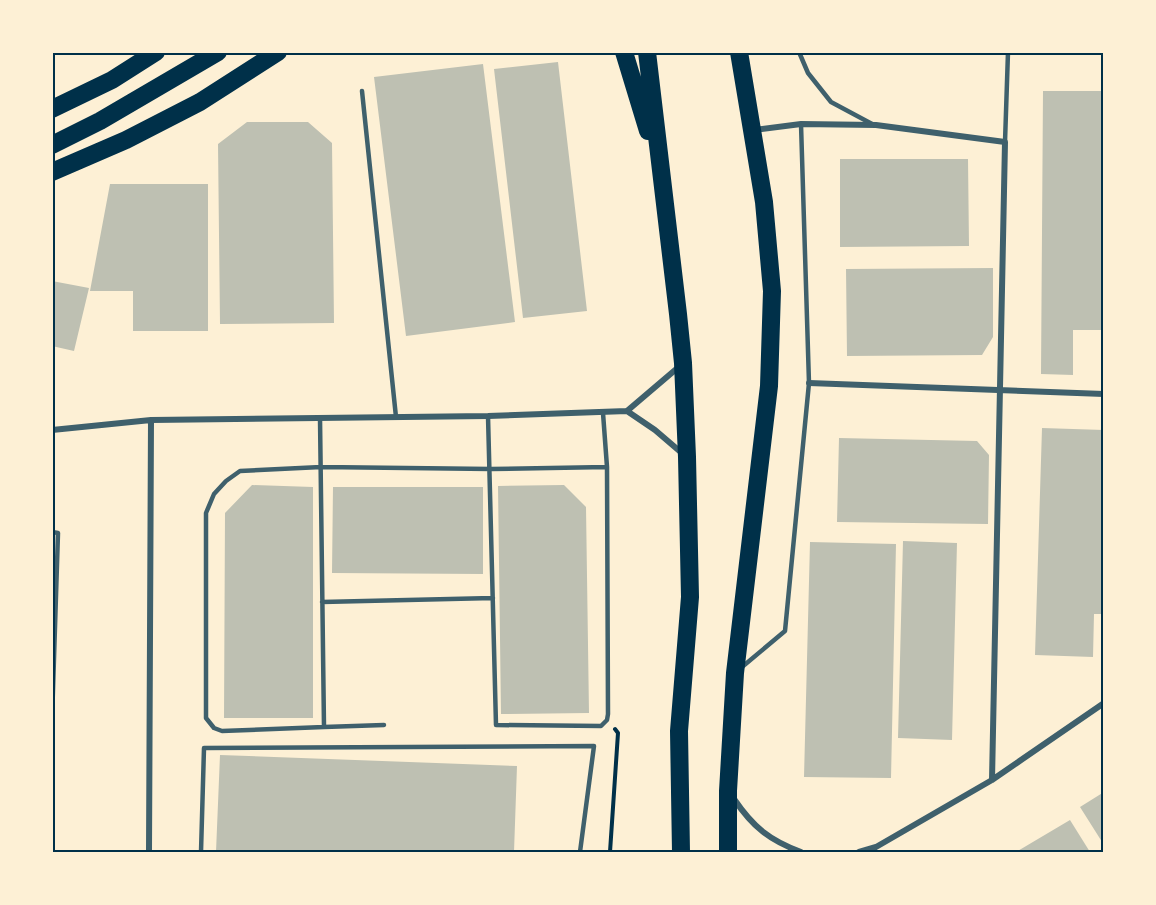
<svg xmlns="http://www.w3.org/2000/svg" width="1156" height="905" font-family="Inter,sans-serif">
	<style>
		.building { fill: #bec0b2 }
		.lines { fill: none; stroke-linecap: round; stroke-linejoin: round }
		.path { stroke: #003049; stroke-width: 4 }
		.service { stroke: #3f606c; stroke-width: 4.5 }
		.minor { stroke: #3f606c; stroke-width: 6 }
		.motorway { stroke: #003049; stroke-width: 18 }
		.neatline { fill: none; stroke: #003049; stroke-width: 2 }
	</style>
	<rect width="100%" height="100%" fill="#fdf0d5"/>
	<path class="building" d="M 558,62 L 587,311 L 523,318 L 494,69 Z
		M 483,64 L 515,322 L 406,336 L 374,77 Z
		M 1043,91 L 1103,91 L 1101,330 L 1073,330 L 1073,375 L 1041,374 Z
		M 247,122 L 308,122 L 332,143 L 334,323 L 220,324 L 218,144 Z
		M 840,159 L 968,159 L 969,246 L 840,247 Z
		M 110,184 L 208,184 L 208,331 L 133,331 L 133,291 L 90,291 Z
		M 993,268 L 993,337 L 982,355 L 847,356 L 846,269 Z
		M 52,281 L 89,288 L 74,351 L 52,346 Z
		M 1042,428 L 1104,430 L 1104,614 L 1094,614 L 1093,657 L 1035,655 Z
		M 839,438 L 977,441 L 989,455 L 988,524 L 837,522 Z
		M 252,485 L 313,487 L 313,718 L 224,718 L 225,513 Z
		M 564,485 L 586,507 L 589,713 L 501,714 L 498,486 Z
		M 333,487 L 483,487 L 483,574 L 332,573 Z
		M 903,541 L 957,543 L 952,740 L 898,738 Z
		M 810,542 L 896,544 L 891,778 L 804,777 Z
		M 220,755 L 517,766 L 514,852 L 216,852 Z
		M 1104,792 L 1104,845 L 1080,807 Z
		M 1070,820 L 1090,852 L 1016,852 Z"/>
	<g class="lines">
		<path class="path" d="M 610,852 L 618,733 L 615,729"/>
		<path class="service" d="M 799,52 L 808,73 L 831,102 L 874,125
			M 362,91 L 396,417
			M 1005,142 L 1008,52
			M 488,416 L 496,725 L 601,726 L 607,720 L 608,714 L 607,467 L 603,413
			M 320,418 L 324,727 L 222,731 L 214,728 L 206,718 L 206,513 L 214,494 L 226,481 L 240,471 L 321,467 L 491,469 L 607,467
			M 52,532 L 58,533 L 52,721
			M 322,602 L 493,598
			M 742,667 L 785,631 L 809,383 L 801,124
			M 324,727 L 384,725
			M 201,852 L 204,748 L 594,746 L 580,852"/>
		<path class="minor" d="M 754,130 L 801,124 L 876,125 L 1005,142 L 992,780
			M 809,383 L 1104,394
			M 627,411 L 655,430 L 683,454
			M 52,430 L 151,420 L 488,416 L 627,411 L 681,365
			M 734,799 C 753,827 769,840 801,852
			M 149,852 L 151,420
			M 859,852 L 876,847 L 992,780 L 1104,703"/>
		<path class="motorway" d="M 624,52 L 648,131
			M 647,52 L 678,314 L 683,363 L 687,457 L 690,597 L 679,731 L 681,852
			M 52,109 L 112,80 L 156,52
			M 52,145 L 100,121 L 218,52
			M 52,172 L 126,140 L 200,102 L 278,52
			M 728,852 L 728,791 L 735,673 L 769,386 L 772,291 L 764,202 L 739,52"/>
	</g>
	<rect width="1156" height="905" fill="none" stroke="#fdf0d5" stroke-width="108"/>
	<rect x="54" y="54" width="1048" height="797" class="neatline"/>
</svg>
